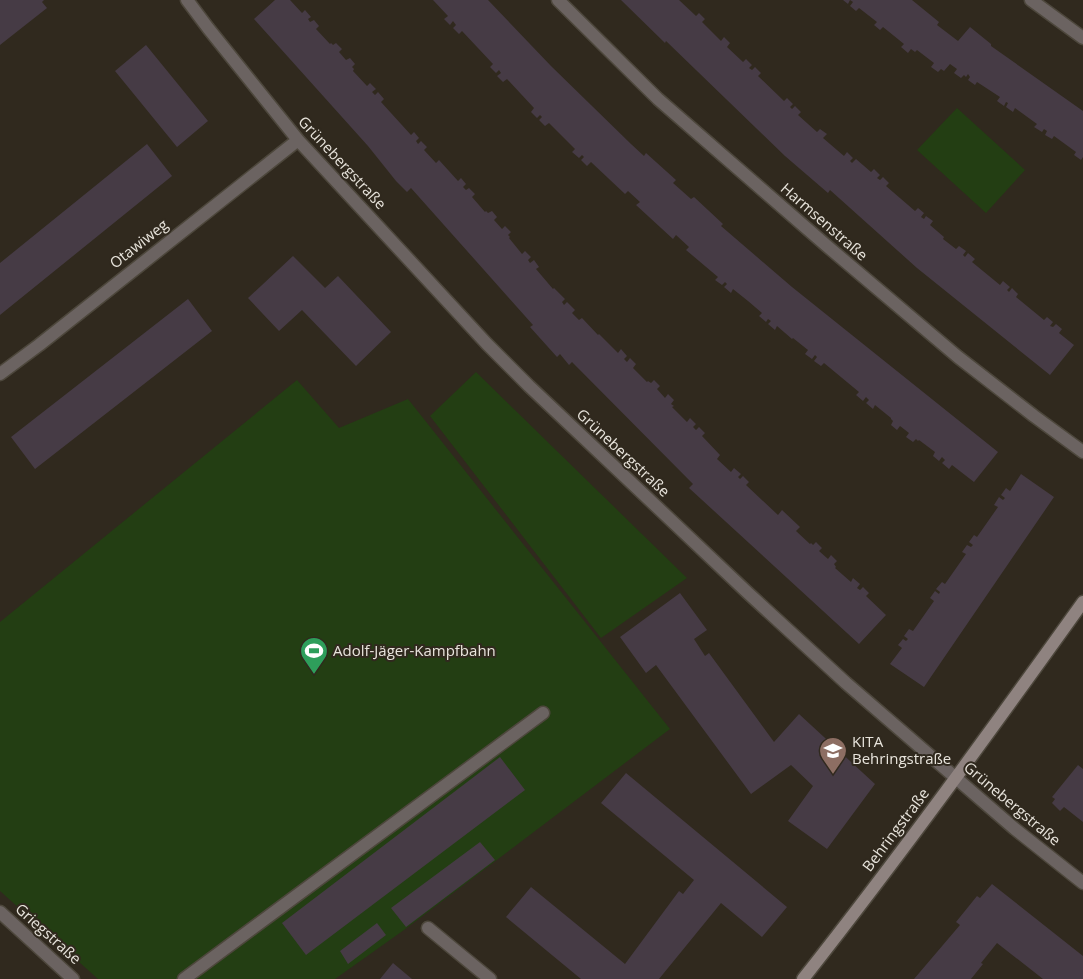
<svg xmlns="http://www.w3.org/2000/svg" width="1083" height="979" font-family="'Open Sans',sans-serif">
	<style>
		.green { fill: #233e13 }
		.building { fill: #463b45 }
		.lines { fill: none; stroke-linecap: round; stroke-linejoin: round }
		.service-casing { stroke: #4d473c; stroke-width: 15 }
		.minor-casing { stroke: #4d473c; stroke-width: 15 }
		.secondary-casing { stroke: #4d473c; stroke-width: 15 }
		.service { stroke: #6b6361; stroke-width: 12 }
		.minor { stroke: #6b6361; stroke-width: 12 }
		.secondary { stroke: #8f8380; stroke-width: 12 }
		.labels { text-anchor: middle; stroke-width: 4; stroke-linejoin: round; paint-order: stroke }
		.street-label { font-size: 15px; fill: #e8e4dc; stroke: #30291e }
		.poi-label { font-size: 15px; fill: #e8e4dc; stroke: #30291e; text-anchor: start }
	</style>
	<rect width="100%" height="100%" fill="#30291e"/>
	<path class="green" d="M 957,108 L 1025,170 L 986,213 L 917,150 Z
		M 476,372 L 687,578 L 601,638 L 430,416 Z
		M 297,380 L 339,428 L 408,399 L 670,729 L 404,930 L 335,979 L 98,979 L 0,891 L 0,622 Z"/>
	<path class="building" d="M 0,0 L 44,0 L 42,2 L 47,8 L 0,45 Z
		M 275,0 L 290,0 L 302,13 L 305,10 L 311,17 L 308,19 L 310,22 L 314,20 L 319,26 L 316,29 L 330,44 L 331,43 L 333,45 L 336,43 L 342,49 L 339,52 L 346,60 L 350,58 L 355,64 L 352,67 L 354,69 L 353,71 L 367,86 L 370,83 L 376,89 L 372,92 L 375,95 L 378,92 L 384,99 L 381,102 L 411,135 L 414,132 L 419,138 L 416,141 L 418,144 L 421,141 L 427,147 L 424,150 L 436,163 L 439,160 L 458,181 L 461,178 L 466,184 L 463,187 L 466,190 L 469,188 L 475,194 L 472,197 L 485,212 L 486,211 L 488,213 L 492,211 L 497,217 L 494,220 L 502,229 L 505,226 L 511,232 L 508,235 L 510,237 L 509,238 L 522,254 L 525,251 L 531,257 L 528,260 L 530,263 L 534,260 L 539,267 L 536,269 L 553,289 L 554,288 L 565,299 L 562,302 L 564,305 L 567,302 L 575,310 L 572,313 L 579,320 L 582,318 L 598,335 L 599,334 L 618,353 L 621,349 L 627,356 L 624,359 L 627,362 L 630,358 L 636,364 L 633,368 L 647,382 L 648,381 L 651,383 L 654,380 L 660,386 L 657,389 L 665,398 L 668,394 L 674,400 L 671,404 L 674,406 L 672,407 L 687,422 L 690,418 L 696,424 L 693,427 L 696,430 L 699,427 L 705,433 L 702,436 L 720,455 L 717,459 L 731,472 L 734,468 L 741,474 L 738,477 L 740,479 L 743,476 L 749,482 L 746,485 L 778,515 L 782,510 L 800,527 L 796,531 L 810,544 L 811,543 L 813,545 L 816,542 L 822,548 L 819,551 L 828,559 L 831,555 L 837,561 L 834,564 L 836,567 L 835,568 L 851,582 L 853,578 L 860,584 L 857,588 L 860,590 L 863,587 L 869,593 L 866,596 L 886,615 L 859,644 L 689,488 L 693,484 L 572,362 L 569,365 L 560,354 L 557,357 L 530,327 L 533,325 L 411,188 L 407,192 L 396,181 L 368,146 L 254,19 Z
		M 433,0 L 488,0 L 551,66 L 631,144 L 644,156 L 646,153 L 676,180 L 673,183 L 691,199 L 694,197 L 723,224 L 721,226 L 792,287 L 998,452 L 974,482 L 952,465 L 949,469 L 942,463 L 945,460 L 942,457 L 939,461 L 933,456 L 935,452 L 919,440 L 918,441 L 916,439 L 913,442 L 906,437 L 909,433 L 900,426 L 897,430 L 891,425 L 893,421 L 891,419 L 891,418 L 875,405 L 873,409 L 866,403 L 869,400 L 866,397 L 863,401 L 856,395 L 859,392 L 824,363 L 821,366 L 814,361 L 817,357 L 815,355 L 812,359 L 805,354 L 808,350 L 793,338 L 792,339 L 777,326 L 775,330 L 768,324 L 771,321 L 768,319 L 766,322 L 759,316 L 762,313 L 748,301 L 733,289 L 731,293 L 724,287 L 727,284 L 725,282 L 722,285 L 715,280 L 718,277 L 686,250 L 689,247 L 676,235 L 673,239 L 636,205 L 640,202 L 628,191 L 625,194 L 591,162 L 587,166 L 581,160 L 584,157 L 582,155 L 579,158 L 572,152 L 575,149 L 549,123 L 545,126 L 539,120 L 542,117 L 540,115 L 537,118 L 531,112 L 534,108 L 507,79 L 503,82 L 497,76 L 501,73 L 499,70 L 496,73 L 490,67 L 493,64 L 462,31 L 459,34 L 453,28 L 456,25 L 453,21 L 450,25 L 444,19 L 448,16 Z
		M 621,0 L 679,0 L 696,16 L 699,13 L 705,19 L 702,22 L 721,41 L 724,37 L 730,43 L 727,47 L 743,62 L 746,59 L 752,65 L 749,68 L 752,70 L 755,67 L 761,73 L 758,76 L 784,101 L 787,98 L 793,104 L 790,107 L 792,109 L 795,106 L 801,112 L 798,115 L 817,132 L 820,129 L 827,134 L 823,138 L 844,156 L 847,152 L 853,158 L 850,161 L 852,163 L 856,159 L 871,172 L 874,169 L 880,175 L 877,178 L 880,180 L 883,177 L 889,183 L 886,186 L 915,211 L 918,208 L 924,213 L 921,217 L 924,219 L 926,216 L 933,221 L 930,225 L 944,237 L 943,239 L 956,249 L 959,246 L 966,251 L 963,255 L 965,257 L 968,253 L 975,259 L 972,262 L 1000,285 L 1003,281 L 1010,287 L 1007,290 L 1009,292 L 1012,288 L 1018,294 L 1016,297 L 1044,320 L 1047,317 L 1053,322 L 1050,326 L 1053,327 L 1056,324 L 1062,329 L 1059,333 L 1074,345 L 1050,375 L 917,268 L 830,190 L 828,193 L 785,156 L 666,41 L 665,43 Z
		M 843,0 L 912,0 L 939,22 L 937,25 L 958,41 L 970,27 L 991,44 L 991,46 L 1083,111 L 1083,157 L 1081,160 L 1074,155 L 1076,152 L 1054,136 L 1052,139 L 1045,135 L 1047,131 L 1044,129 L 1042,132 L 1034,127 L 1037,124 L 1015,108 L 1013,112 L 1006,107 L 1008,103 L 1006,102 L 1004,106 L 997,101 L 1000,97 L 977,82 L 975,85 L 968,80 L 970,77 L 968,74 L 966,77 L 964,75 L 961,78 L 954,73 L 957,69 L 950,64 L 944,71 L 941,69 L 938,72 L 931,67 L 934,63 L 917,50 L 915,52 L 911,49 L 908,53 L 901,47 L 904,44 L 883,27 L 880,30 L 874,25 L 877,22 L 859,8 L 856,11 L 850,6 L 853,2 L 850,0 L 848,4 Z
		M 146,45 L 208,121 L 177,147 L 115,71 Z
		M 147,144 L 172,176 L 0,315 L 0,263 Z
		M 293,256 L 325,288 L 338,276 L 391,332 L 356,366 L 302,310 L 279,331 L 248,298 Z
		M 188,299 L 212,331 L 35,469 L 11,437 Z
		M 1021,474 L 1054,497 L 924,687 L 890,664 L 902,648 L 898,645 L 903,639 L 906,641 L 908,639 L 904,636 L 909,629 L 913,631 L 934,601 L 930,598 L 935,591 L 939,594 L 940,592 L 936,589 L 942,582 L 945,584 L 966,554 L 962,552 L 967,545 L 971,547 L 973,545 L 969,542 L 974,535 L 977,537 L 998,507 L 994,505 L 999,497 L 1003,500 L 1005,498 L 1001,495 L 1006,488 L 1010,491 Z
		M 680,593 L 707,630 L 694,639 L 705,656 L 709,653 L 774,742 L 799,714 L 875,784 L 827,849 L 788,821 L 813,786 L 791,765 L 751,794 L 656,665 L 646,673 L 620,637 Z
		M 500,757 L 525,790 L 306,955 L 282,923 Z
		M 1078,765 L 1083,769 L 1083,822 L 1064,807 L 1060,811 L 1052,803 L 1055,799 L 1052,797 Z
		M 626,773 L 787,907 L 762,937 L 721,903 L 659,979 L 581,979 L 506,917 L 531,887 L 625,964 L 679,891 L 683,894 L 694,880 L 601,803 Z
		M 480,842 L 495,860 L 406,927 L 391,908 Z
		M 992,884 L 1083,956 L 1083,979 L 1043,979 L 997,943 L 981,963 L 983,964 L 971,979 L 914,979 L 960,925 L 956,922 L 977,896 L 980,898 Z
		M 377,923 L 386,935 L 348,964 L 340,951 Z
		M 393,963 L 412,979 L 380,979 Z"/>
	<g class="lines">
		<defs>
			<path id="service" d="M 428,928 L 490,979
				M 184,979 L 543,713"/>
			<path id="minor" d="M 187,0 L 208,28 L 298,140 L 487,344 L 529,386 L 748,593 L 846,683 L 1015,829 L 1083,883
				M 558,0 L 658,99 L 827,246 L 958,357 L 1034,416 L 1083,452
				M 1031,0 L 1083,38
				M 0,374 L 39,345 L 298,140
				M 0,912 L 73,979"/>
			<path id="secondary" d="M 803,979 C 900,856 992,729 1083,602"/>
		</defs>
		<use href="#service" class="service-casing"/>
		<use href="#minor" class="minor-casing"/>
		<use href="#secondary" class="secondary-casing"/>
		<use href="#service" class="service"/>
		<use href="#minor" class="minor"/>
		<use href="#secondary" class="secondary"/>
	</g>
	<defs>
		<symbol id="stadium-pin" viewBox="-11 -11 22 30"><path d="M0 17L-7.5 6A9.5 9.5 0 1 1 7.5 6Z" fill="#2e9e5b" stroke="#30291e"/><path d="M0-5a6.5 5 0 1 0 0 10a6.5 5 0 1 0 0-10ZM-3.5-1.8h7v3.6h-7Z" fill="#fff"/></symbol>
		<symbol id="school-pin" viewBox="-11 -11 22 30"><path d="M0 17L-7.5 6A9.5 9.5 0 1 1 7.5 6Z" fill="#8d6e63" stroke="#30291e"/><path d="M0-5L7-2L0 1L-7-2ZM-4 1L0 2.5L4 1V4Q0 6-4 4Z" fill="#fff"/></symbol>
	</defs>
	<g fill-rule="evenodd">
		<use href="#stadium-pin" x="298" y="635" width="32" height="43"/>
		<use href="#school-pin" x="817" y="735" width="32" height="43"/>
	</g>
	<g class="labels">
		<g class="street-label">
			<text transform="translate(342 163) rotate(47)" y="5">Grünebergstraße</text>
			<text transform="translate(824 222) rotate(41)" y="5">Harmsenstraße</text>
			<text transform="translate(139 244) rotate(-38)" y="5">Otawiweg</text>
			<text transform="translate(623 453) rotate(43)" y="5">Grünebergstraße</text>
			<text transform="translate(1012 804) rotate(40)" y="5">Grünebergstraße</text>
			<text transform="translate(896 830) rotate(-53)" y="5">Behringstraße</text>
			<text transform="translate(48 934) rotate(42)" y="5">Griegstraße</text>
		</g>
		<g class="poi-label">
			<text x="333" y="656">Adolf-Jäger-Kampfbahn</text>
			<text x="852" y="747">KITA<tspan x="852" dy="17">Behringstraße</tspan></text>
		</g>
	</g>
</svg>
